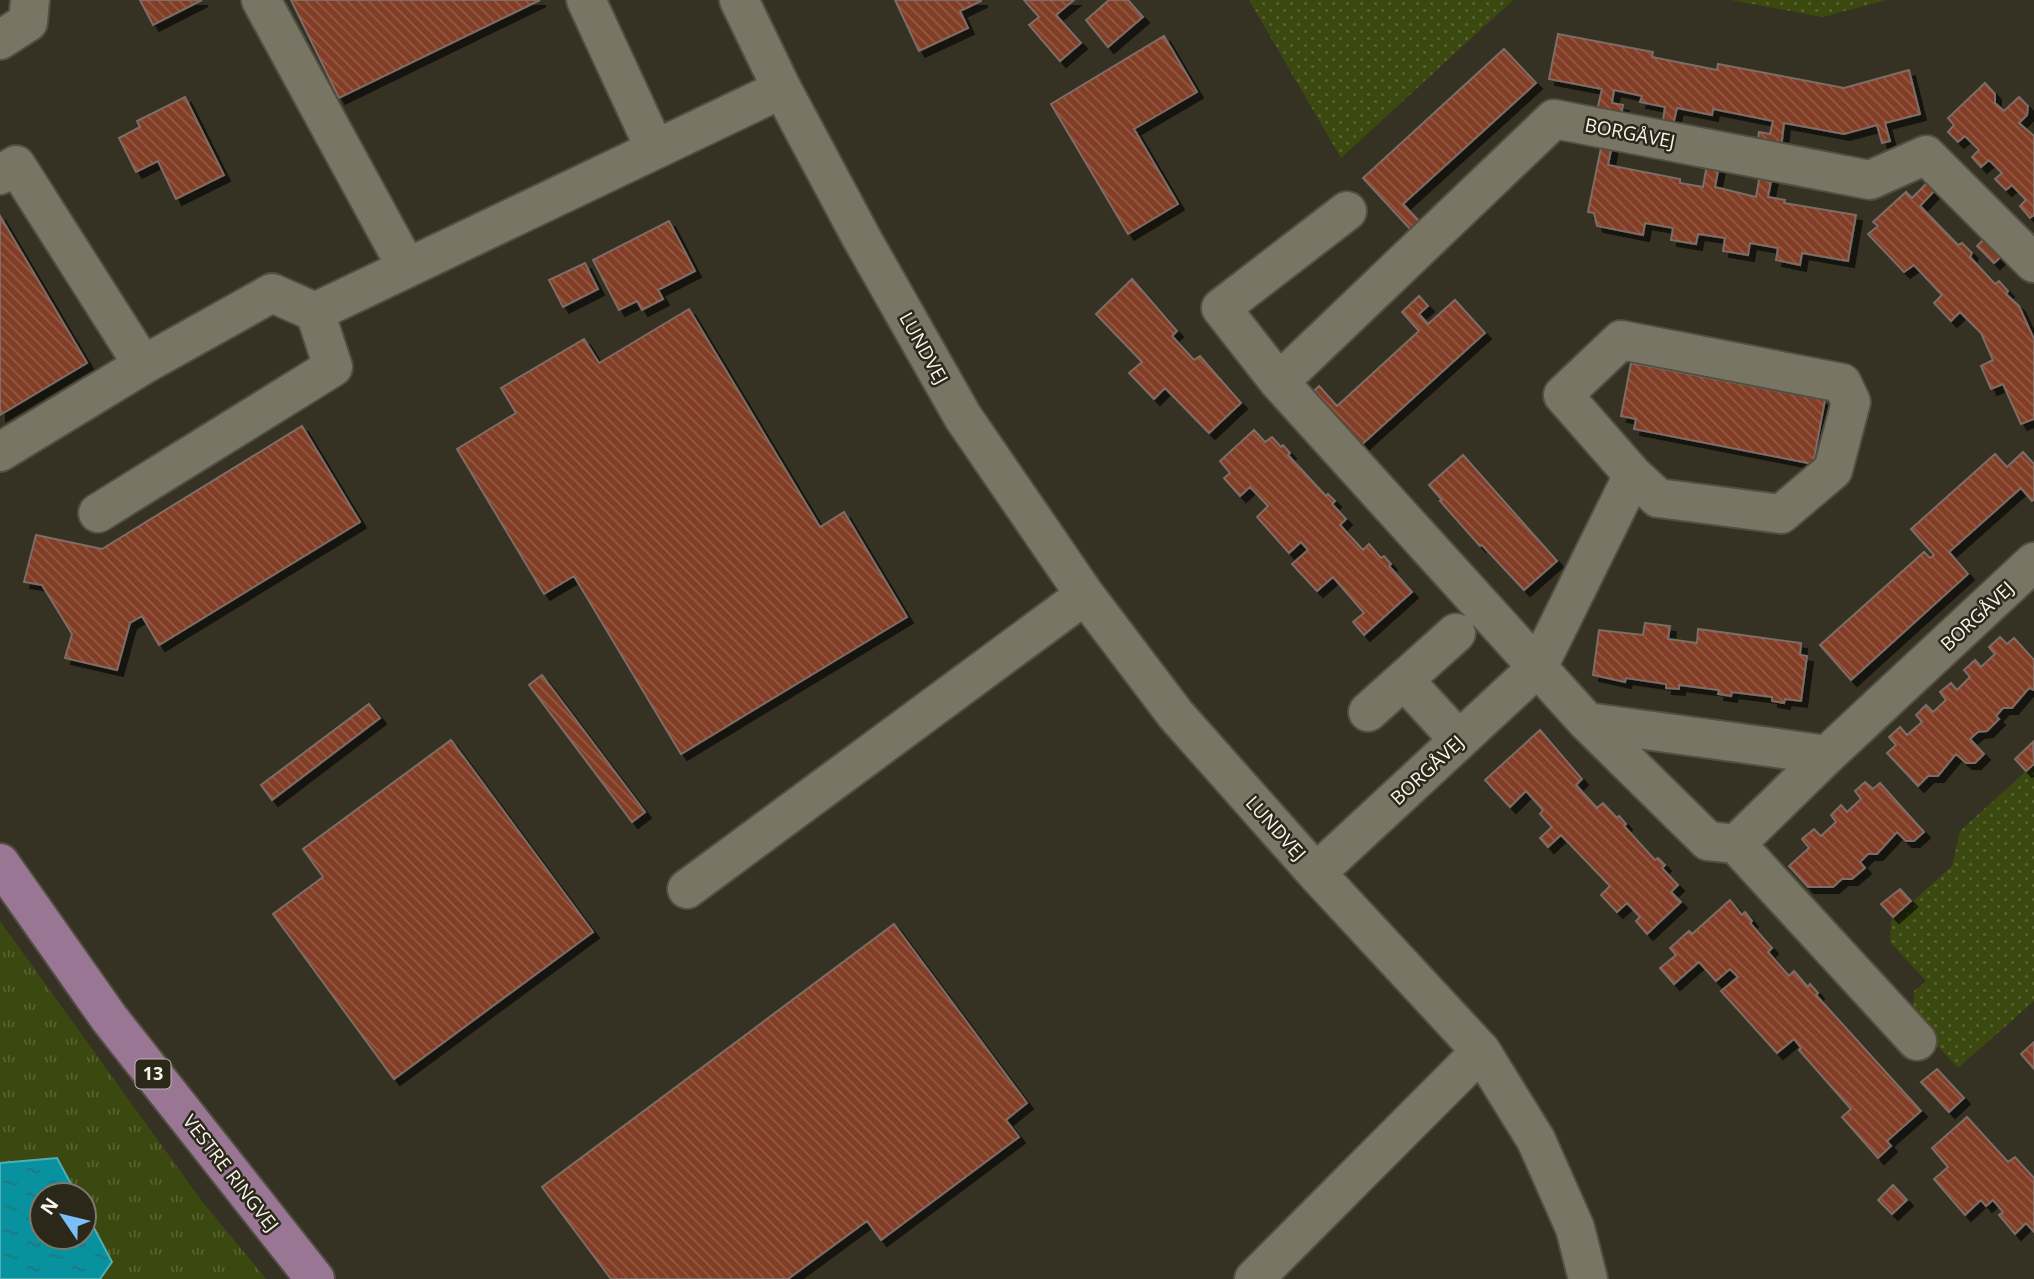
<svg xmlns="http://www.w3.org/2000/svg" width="2034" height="1279" font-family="'Open Sans',sans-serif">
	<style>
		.grass { fill: url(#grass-tufts) }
		.park { fill: url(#park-dots) }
		.water { fill: url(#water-ripples); stroke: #4fafb6; stroke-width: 2 }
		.building { fill: url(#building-back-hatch); stroke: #7e6c66; stroke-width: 2; filter: url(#shadow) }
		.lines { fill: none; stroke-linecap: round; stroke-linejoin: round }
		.minor-casing { stroke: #514e42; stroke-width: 42 }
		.major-casing { stroke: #514e42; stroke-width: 42 }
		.minor { stroke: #787565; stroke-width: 38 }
		.major { stroke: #997694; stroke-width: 38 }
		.labels { text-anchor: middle; stroke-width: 5; stroke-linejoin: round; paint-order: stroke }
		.shield { fill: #2b281a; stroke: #b9b7ac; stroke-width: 2 }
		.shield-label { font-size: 18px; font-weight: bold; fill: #f6f4eb }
		.street-label { font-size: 19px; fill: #f6f4eb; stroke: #2b281a }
	</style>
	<defs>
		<pattern id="grass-tufts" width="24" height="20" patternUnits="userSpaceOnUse" patternTransform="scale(1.75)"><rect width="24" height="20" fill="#3b480f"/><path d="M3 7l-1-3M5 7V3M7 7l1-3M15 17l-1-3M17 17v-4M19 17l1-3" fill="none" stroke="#586332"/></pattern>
		<pattern id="park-dots" width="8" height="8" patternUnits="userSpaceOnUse" patternTransform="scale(1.75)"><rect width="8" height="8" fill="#3b480f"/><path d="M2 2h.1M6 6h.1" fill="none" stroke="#586332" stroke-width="1.8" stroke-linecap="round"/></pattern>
		<pattern id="water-ripples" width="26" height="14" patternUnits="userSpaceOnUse" patternTransform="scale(1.75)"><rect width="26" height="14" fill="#08919f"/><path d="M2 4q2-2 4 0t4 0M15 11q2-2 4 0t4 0" fill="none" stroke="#1f7880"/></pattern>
		<pattern id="building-back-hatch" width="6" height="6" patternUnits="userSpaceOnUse" patternTransform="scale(1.75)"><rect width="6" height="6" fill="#823e25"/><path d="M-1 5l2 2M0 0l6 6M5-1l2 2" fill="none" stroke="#945a45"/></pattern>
		<filter id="shadow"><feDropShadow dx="6" dy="6" stdDeviation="0" flood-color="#0009"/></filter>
	</defs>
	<rect width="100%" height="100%" fill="#353224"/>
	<path class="grass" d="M 0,921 L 201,1200 L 266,1279 L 100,1279 L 112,1261 L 84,1209 L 84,1195 L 77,1195 L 57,1158 L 0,1163 Z"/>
	<path class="park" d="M 1249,0 L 1513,0 L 1341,158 Z
		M 1731,0 L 1887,0 L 1822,17 Z
		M 2034,764 L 2034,1001 L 1958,1068 L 1913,1019 L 1914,991 L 1926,981 L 1890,942 L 1891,921 L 1952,866 L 1960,831 Z"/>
	<path class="water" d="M 57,1158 L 77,1195 L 42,1195 L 42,1237 L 84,1237 L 84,1209 L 112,1262 L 100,1279 L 0,1279 L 0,1163 Z"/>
	<path class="building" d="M 140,0 L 202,0 L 153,25 Z
		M 291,0 L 540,0 L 339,98 Z
		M 895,0 L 981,0 L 981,1 L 960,11 L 968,28 L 919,51 Z
		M 1024,0 L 1074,0 L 1056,15 L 1081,43 L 1060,61 L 1029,25 L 1039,17 Z
		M 1109,0 L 1128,0 L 1143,17 L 1108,47 L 1086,20 Z
		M 1558,34 L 1653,52 L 1652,57 L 1717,70 L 1718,64 L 1844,88 L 1909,70 L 1920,114 L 1885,123 L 1890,141 L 1882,143 L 1877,125 L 1844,134 L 1784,123 L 1781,149 L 1757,145 L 1759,132 L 1770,134 L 1773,121 L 1713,109 L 1712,115 L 1677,108 L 1672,129 L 1662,127 L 1665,107 L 1640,102 L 1642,96 L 1614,90 L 1612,103 L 1623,105 L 1620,120 L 1596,115 L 1602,89 L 1549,79 Z
		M 1164,36 L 1197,92 L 1134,129 L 1178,204 L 1128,234 L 1051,104 Z
		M 1504,49 L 1536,83 L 1403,204 L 1420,222 L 1411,230 L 1363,178 Z
		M 1985,83 L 1995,94 L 1995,103 L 2004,111 L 2019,97 L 2028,106 L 2027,115 L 2019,123 L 2034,136 L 2034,215 L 2030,218 L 2020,206 L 2026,200 L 2012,185 L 2006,190 L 1995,179 L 2002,173 L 1989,160 L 1981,167 L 1972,157 L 1979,150 L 1965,136 L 1958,142 L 1948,132 L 1954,125 L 1948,118 Z
		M 185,97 L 224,175 L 176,199 L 158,161 L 136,172 L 119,138 L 140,127 L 137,121 Z
		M 1602,143 L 1612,145 L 1608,165 L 1680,179 L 1680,183 L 1703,187 L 1707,164 L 1719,166 L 1715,187 L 1756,197 L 1760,174 L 1772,176 L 1768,197 L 1785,200 L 1784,203 L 1856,215 L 1848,261 L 1802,253 L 1800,265 L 1776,260 L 1778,248 L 1750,243 L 1748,255 L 1723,251 L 1725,238 L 1698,234 L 1696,244 L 1671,240 L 1673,228 L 1645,223 L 1643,235 L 1597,226 L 1594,213 L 1588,212 Z
		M 1931,179 L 1938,187 L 1920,206 L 1958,245 L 1962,243 L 1972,253 L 1970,257 L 1995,284 L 1999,281 L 2008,291 L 2006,294 L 2019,306 L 2034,339 L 2034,419 L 2021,424 L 2003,384 L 1991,389 L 1981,366 L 1993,360 L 1981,333 L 1960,312 L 1951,321 L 1934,303 L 1942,295 L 1914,265 L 1904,272 L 1868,234 L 1878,226 L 1873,222 L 1906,192 L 1912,198 Z
		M 0,216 L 87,363 L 0,415 Z
		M 669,221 L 695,271 L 658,290 L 663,299 L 642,310 L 637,301 L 619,310 L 593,260 Z
		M 1986,237 L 2004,254 L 1994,263 L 1977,246 Z
		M 585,263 L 598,289 L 563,307 L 549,280 Z
		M 1132,279 L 1177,331 L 1172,336 L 1194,360 L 1200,356 L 1241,403 L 1209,433 L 1165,388 L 1154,399 L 1129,373 L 1142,362 L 1096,314 Z
		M 1419,296 L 1428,306 L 1419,314 L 1428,324 L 1455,300 L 1485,333 L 1359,447 L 1311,394 L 1319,386 L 1337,406 L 1419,331 L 1402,312 Z
		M 689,309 L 820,527 L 844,512 L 907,617 L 681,754 L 574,576 L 544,594 L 457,449 L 516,413 L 501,388 L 584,339 L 599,363 Z
		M 1631,363 L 1825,400 L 1813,464 L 1634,429 L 1636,419 L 1621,416 Z
		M 302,426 L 360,522 L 159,645 L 142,616 L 130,623 L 117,670 L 65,658 L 72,634 L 42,585 L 24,582 L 36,535 L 102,549 Z
		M 1254,430 L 1265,442 L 1272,437 L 1281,447 L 1283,445 L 1290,453 L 1288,455 L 1326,496 L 1328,494 L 1335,501 L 1332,504 L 1346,519 L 1340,525 L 1363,550 L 1369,544 L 1381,558 L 1384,556 L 1391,564 L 1389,566 L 1412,592 L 1364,635 L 1353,622 L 1364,613 L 1333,577 L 1317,591 L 1292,564 L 1308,550 L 1301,542 L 1289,553 L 1257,517 L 1268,506 L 1250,487 L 1240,496 L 1224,478 L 1230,473 L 1220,461 Z
		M 2023,452 L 2034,464 L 2034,499 L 2032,501 L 2021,488 L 1949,552 L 1968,574 L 1851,680 L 1820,645 L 1924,552 L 1930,558 L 1934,555 L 1911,529 L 1995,454 L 2007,467 Z
		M 1463,455 L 1557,561 L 1524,590 L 1482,545 L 1480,546 L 1440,501 L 1442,500 L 1429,485 Z
		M 1645,623 L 1670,626 L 1668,639 L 1697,643 L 1698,629 L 1801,643 L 1800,655 L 1807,656 L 1801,701 L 1785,699 L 1784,703 L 1772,701 L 1772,697 L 1732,692 L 1731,696 L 1718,694 L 1719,690 L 1679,685 L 1679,689 L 1666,688 L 1666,684 L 1626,678 L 1625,682 L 1593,675 L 1599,630 L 1643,635 Z
		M 2000,637 L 2007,644 L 2014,638 L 2034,660 L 2034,690 L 2029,688 L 2012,708 L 2003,708 L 1996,716 L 1999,719 L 1987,731 L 1978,732 L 1970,739 L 1984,754 L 1975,763 L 1966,763 L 1956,754 L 1938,776 L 1928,776 L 1918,786 L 1887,753 L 1896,745 L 1889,737 L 1900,727 L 1907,735 L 1922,722 L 1916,715 L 1926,705 L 1933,712 L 1946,700 L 1940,692 L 1951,683 L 1957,690 L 1970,677 L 1964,670 L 1975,660 L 1981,667 L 1995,654 L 1989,647 Z
		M 542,675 L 645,812 L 632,822 L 529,685 Z
		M 369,704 L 380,718 L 272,800 L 261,785 Z
		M 1540,730 L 1582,779 L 1576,785 L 1597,808 L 1603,803 L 1617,818 L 1619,816 L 1626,824 L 1624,826 L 1655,860 L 1658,858 L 1665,865 L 1662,868 L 1678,885 L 1671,892 L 1681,902 L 1647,934 L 1636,921 L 1640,917 L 1627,903 L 1617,912 L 1601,895 L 1610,886 L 1561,835 L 1548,847 L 1540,838 L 1552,827 L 1540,814 L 1543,810 L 1526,791 L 1510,807 L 1485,780 Z
		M 451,740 L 593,932 L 394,1079 L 273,914 L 323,877 L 303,849 Z
		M 2033,742 L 2034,764 L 2026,771 L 2015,759 Z
		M 1865,782 L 1873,789 L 1880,783 L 1924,832 L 1914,841 L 1906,841 L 1897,832 L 1877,854 L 1868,854 L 1860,862 L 1865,868 L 1852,879 L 1842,879 L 1833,887 L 1808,887 L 1789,866 L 1809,848 L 1802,839 L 1814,829 L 1821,836 L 1836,822 L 1831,815 L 1841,805 L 1847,812 L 1861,799 L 1855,791 Z
		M 1900,889 L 1911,901 L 1893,917 L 1881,904 Z
		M 1730,900 L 1742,915 L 1745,912 L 1752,921 L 1750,923 L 1772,948 L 1768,952 L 1789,976 L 1794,971 L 1808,987 L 1810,984 L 1818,993 L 1816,995 L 1921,1111 L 1887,1141 L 1891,1146 L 1878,1158 L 1842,1117 L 1851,1109 L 1799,1050 L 1801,1048 L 1794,1039 L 1777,1053 L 1721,991 L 1738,977 L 1730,969 L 1716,981 L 1699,962 L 1674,984 L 1660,968 L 1676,955 L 1670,948 L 1689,931 L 1692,934 Z
		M 894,924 L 1027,1103 L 1006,1120 L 1019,1137 L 881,1240 L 867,1221 L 788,1279 L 611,1279 L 542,1187 Z
		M 2034,1042 L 2034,1069 L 2021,1054 Z
		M 1937,1069 L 1964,1098 L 1949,1112 L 1921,1082 Z
		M 1967,1117 L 2008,1162 L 2015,1157 L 2034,1178 L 2034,1232 L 2026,1223 L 2015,1234 L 1999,1215 L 2003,1212 L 1993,1200 L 1986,1206 L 1981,1200 L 1965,1215 L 1934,1179 L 1948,1167 L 1932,1148 Z
		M 1893,1185 L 1907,1200 L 1892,1214 L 1878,1200 Z"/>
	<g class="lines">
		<defs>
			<path id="minor" d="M 261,0 L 407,268
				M 586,0 L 655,149
				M 739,0 L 782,89 L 861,237 L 963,417 L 1085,595 L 1176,715 L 1316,873 L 1481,1051 L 1536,1140 L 1575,1228 L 1588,1279
				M 0,40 L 28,22 L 30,0
				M 0,175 L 16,165 L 143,365
				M 1347,211 L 1221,308 L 1279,382 L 1587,722 L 1708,841 L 1736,844 L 1827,755
				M 315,312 L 782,89
				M 1621,340 L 1842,383 L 1851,402 L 1833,470 L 1781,514 L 1658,498 L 1633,475 L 1563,395 Z
				M 1279,382 L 1554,119 L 1870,180 L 1926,155 L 2034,263
				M 0,452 L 143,365 L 272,293 L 315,312 L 333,367 L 98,513
				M 1404,680 L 1459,740
				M 1368,712 L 1456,633
				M 1587,722 L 1827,755 L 2034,562
				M 1736,844 L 1917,1041
				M 1316,873 L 1538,667 L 1633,475
				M 687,889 L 1085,595
				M 1254,1279 L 1481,1051"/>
			<path id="major" d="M 0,863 L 109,1018 L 315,1279"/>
		</defs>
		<use href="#minor" class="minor-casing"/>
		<use href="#major" class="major-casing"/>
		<use href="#minor" class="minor"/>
		<use href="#major" class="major"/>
	</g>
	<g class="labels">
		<rect class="shield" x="135.5" y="1059.5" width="35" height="29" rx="5"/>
		<g class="shield-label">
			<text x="153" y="1080">13</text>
		</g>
		<g class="street-label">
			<text transform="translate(1630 133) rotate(11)" y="7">BORGÅVEJ</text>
			<text transform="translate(924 348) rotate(61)" y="7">LUNDVEJ</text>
			<text transform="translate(1977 616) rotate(-43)" y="7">BORGÅVEJ</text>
			<text transform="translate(1427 770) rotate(-43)" y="7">BORGÅVEJ</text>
			<text transform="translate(1276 828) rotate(48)" y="7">LUNDVEJ</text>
			<text transform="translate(231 1173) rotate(52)" y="7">VESTRE RINGVEJ</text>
		</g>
	</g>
	<g transform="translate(63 1216) rotate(305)"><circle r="33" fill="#2b281a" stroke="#7c7a6e" stroke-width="2"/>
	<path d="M0-5L12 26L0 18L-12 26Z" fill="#7bbef8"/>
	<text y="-10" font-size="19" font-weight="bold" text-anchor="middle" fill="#f6f4eb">N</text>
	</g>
</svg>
